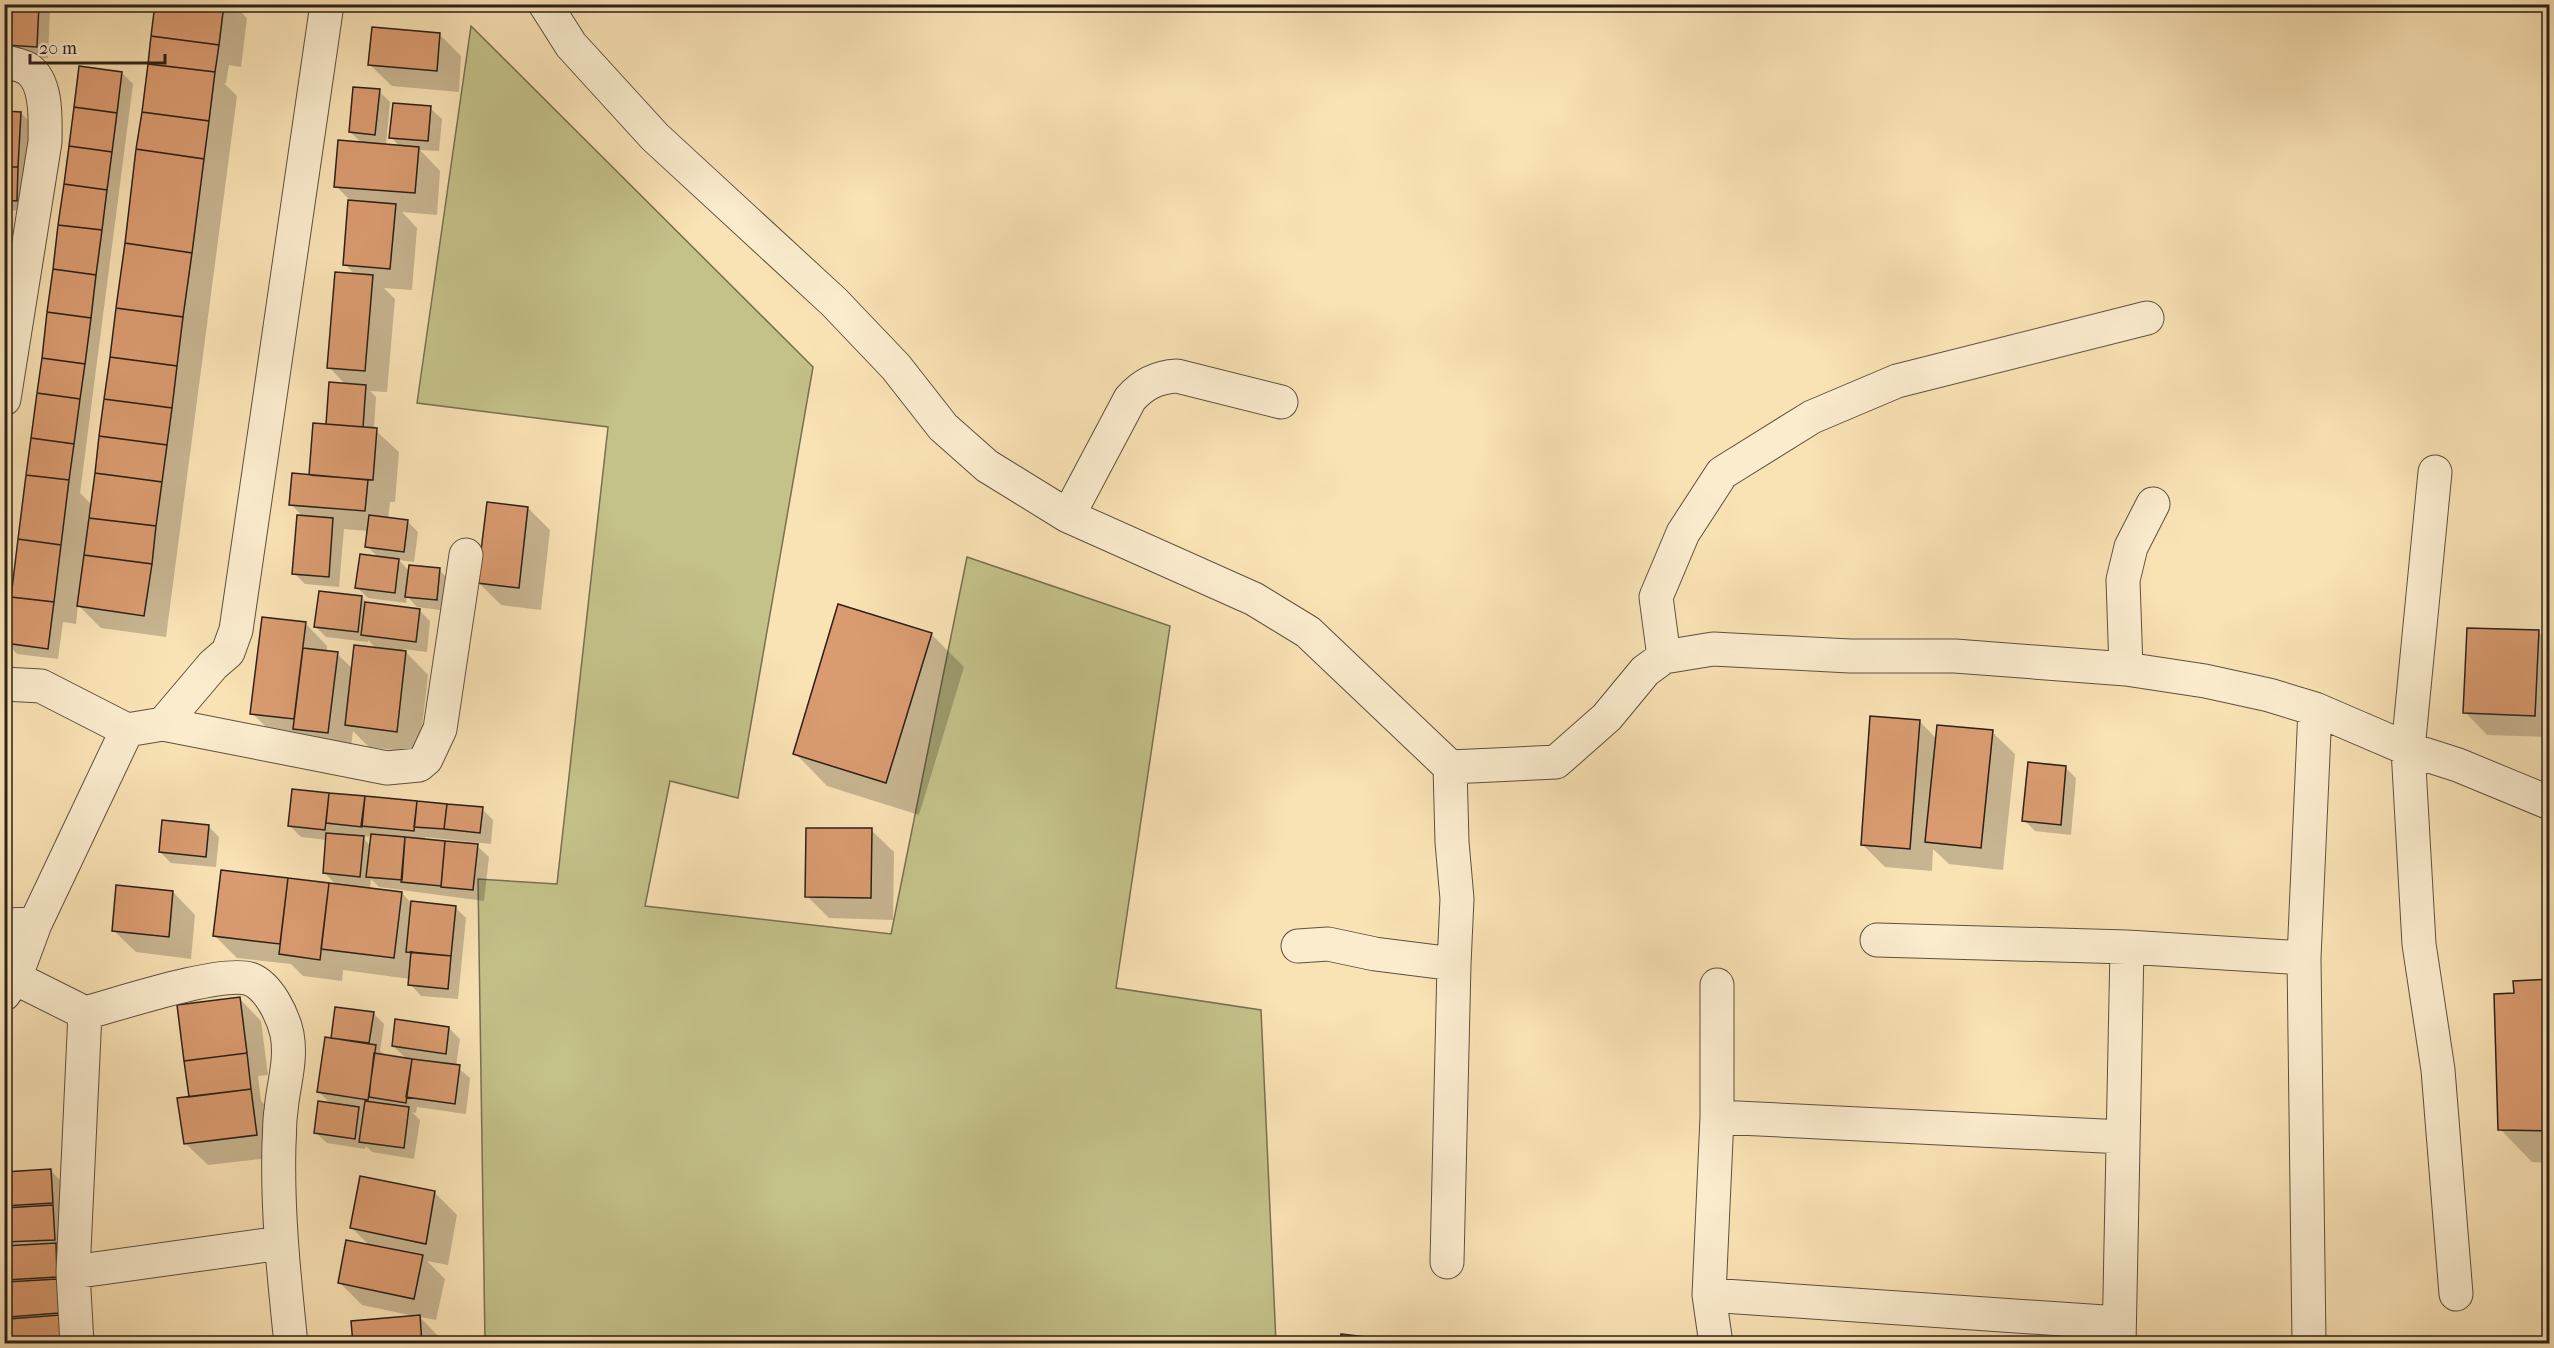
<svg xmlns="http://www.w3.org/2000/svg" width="2554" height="1348" font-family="'IM FELL French Canon',serif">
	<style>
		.green { fill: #c4c189; stroke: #787050; stroke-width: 1.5 }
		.shadow { fill: #0003; fill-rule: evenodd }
		.building { fill: #da9b70; stroke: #2b2018; stroke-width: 1.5 }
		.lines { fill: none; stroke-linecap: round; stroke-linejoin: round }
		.minor-casing { stroke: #5e503f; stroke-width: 35 }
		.minor { stroke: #fbecce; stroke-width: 33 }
	</style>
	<rect width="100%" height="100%" fill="#f9e2b4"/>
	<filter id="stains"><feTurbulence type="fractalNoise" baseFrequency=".00333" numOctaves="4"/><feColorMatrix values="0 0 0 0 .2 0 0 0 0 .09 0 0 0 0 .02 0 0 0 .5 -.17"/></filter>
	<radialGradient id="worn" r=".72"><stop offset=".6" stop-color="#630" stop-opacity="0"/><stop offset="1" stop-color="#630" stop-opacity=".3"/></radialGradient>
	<path class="green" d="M 471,26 L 813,367 L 738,798 L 670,781 L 645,906 L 891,934 L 967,557 L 1170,626 L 1116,988 L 1261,1010 L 1276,1343 L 485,1343 L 478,879 L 557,884 L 608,427 L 417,403 Z"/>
	<path class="shadow" d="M 4,4 L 47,4 L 50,8 L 48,58 L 4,56 Z
		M 157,4 L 236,4 L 234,5 L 247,18 L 241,67 L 229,65 L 226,83 L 224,83 L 237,96 L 166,637 L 101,628 L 78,605 L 76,624 L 63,622 L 58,659 L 17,654 L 6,642 L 122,73 L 133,84 L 80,493 L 92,505 Z
		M 399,4 L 433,4 L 433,11 L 405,10 Z
		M 439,34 L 461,56 L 459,92 L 392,86 L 369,64 Z
		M 379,91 L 390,102 L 386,145 L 400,147 L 391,137 L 430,108 L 442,119 L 439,151 L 420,150 L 440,171 L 437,215 L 402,212 L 417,228 L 412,290 L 384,288 L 395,299 L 387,392 L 370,391 L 376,397 L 374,429 L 399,452 L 395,502 L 390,502 L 388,519 L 407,521 L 418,532 L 414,562 L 399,560 L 409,571 L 439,570 L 450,581 L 448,611 L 417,607 L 407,596 L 406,603 L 368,598 L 357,587 L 379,558 L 367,546 L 369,531 L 344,529 L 339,587 L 305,584 L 294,573 L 303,517 L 291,504 L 310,476 L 327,425 L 331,383 L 346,385 L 329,367 L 355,275 L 345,264 L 350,200 L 336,186 L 362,143 L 350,132 Z
		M 4,112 L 21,113 L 43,136 L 27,211 L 4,210 Z
		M 528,508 L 550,530 L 541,610 L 501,605 L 479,583 Z
		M 361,597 L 368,604 L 419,610 L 430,621 L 427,652 L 403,649 L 428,675 L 419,753 L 369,747 L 353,731 L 350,755 L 274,735 L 252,713 L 305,623 L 327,646 L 327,652 L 337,654 L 353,669 L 377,649 L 368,640 L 368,642 L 326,637 L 315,626 Z
		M 2538,632 L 2550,643 L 2550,737 L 2487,735 L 2465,712 Z
		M 931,634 L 964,667 L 919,815 L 827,786 L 795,753 Z
		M 1919,721 L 1937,739 L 1992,732 L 2015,754 L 2003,870 L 1949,864 L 1933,849 L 1932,871 L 1885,867 L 1863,845 Z
		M 2065,767 L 2076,778 L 2071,835 L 2035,831 L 2024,820 Z
		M 293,790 L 482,809 L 493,820 L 491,844 L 425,837 L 425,840 L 477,846 L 489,857 L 484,901 L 379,887 L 371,879 L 370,890 L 402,893 L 411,903 L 455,907 L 466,918 L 458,999 L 421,996 L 410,984 L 410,979 L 343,970 L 342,981 L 303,976 L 291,964 L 237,958 L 214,935 L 222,871 L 337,886 L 324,872 L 327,840 L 301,837 L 290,826 ZM 361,836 L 372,837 L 371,846 Z
		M 4,796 L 11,802 L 11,881 L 4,881 Z
		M 208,826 L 219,837 L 216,867 L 171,863 L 160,852 Z
		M 871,830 L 894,852 L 893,920 L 829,918 L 807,896 Z
		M 173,892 L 195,915 L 191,959 L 136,952 L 113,930 Z
		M 2550,980 L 2550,1163 L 2532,1162 L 2500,1129 Z
		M 239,998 L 261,1021 L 268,1075 L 258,1076 L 261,1101 L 273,1113 L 278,1157 L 208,1165 L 185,1143 L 192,1098 Z
		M 337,1008 L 373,1013 L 384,1024 L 380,1051 L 386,1056 L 407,1059 L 393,1046 L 449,1028 L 460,1039 L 456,1066 L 470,1078 L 466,1114 L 417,1107 L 416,1113 L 412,1112 L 420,1120 L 414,1159 L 372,1152 L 366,1146 L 365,1149 L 327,1143 L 315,1132 L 332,1105 L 319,1092 L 332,1040 Z
		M 51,1171 L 62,1182 L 71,1344 L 14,1320 L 10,1316 L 12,1283 L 8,1279 L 11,1247 L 6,1242 L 4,1173 Z
		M 361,1178 L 435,1193 L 457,1215 L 448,1265 L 427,1261 L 445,1279 L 436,1320 L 420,1317 L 441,1339 L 442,1344 L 354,1344 L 414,1316 L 362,1305 L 340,1283 L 370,1246 L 352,1228 Z"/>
	<path class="building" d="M 5,4 L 39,4 L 37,47 L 4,45 Z
		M 155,4 L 224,4 L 219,45 L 151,36 Z
		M 372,27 L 440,33 L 437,71 L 368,65 Z
		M 151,36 L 219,45 L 215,72 L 148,64 Z
		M 148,64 L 215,72 L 209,121 L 142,112 Z
		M 79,66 L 122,72 L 117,113 L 74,107 Z
		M 353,87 L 380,89 L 375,135 L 349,132 Z
		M 393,103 L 431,106 L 428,141 L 389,138 Z
		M 74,107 L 117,113 L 112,152 L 69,146 Z
		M 4,111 L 21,112 L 18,167 L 4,167 Z
		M 142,112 L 209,121 L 204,159 L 136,149 Z
		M 338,140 L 419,147 L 415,193 L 334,187 Z
		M 69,146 L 112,152 L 107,190 L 64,184 Z
		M 136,149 L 204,159 L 192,253 L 125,243 Z
		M 4,167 L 18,167 L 17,201 L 4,200 Z
		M 64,184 L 107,190 L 102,230 L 58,225 Z
		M 348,200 L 396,204 L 390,269 L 343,265 Z
		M 58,225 L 102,230 L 96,275 L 53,269 Z
		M 125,243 L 192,253 L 183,317 L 116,308 Z
		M 53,269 L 96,275 L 91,318 L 47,312 Z
		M 335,272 L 373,275 L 365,371 L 327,368 Z
		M 116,308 L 183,317 L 177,366 L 110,357 Z
		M 47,312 L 91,318 L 85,364 L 42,358 Z
		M 110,357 L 177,366 L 172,408 L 104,399 Z
		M 42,358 L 85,364 L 80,399 L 37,393 Z
		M 329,382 L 366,385 L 363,427 L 326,424 Z
		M 37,393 L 80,399 L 74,444 L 31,438 Z
		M 104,399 L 172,408 L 167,445 L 99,436 Z
		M 313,423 L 377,428 L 373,480 L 309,475 Z
		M 99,436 L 167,445 L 162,482 L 95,473 Z
		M 31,438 L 74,444 L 69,480 L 26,475 Z
		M 95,473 L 162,482 L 156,526 L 89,518 Z
		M 292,473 L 368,480 L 365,511 L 289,505 Z
		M 26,475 L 69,480 L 61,545 L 18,539 Z
		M 487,502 L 528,507 L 519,588 L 477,583 Z
		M 297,515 L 333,518 L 329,577 L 292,574 Z
		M 369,515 L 408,520 L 404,552 L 365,547 Z
		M 89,518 L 156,526 L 152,564 L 84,555 Z
		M 18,539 L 61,545 L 54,602 L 11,597 Z
		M 360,554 L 399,559 L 395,593 L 355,588 Z
		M 84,555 L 152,564 L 144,616 L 77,606 Z
		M 409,565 L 440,568 L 437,600 L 405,597 Z
		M 319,591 L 362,596 L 358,632 L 314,627 Z
		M 11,597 L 54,602 L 48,649 L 5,643 Z
		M 365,602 L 420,609 L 416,642 L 361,635 Z
		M 838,604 L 932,633 L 886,783 L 793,754 Z
		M 262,617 L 306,622 L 294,719 L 250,714 Z
		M 2467,628 L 2539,630 L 2535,716 L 2463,713 Z
		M 354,645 L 406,651 L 397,732 L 345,725 Z
		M 303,648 L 338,652 L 328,733 L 293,729 Z
		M 1870,716 L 1920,720 L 1910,849 L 1861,845 Z
		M 1937,725 L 1993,730 L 1981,848 L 1925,842 Z
		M 2028,762 L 2066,766 L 2061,825 L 2022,821 Z
		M 292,789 L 329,793 L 325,830 L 288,826 Z
		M 329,793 L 365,796 L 362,827 L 326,823 Z
		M 365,796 L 417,801 L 414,831 L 361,826 Z
		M 417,801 L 447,804 L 444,829 L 414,827 Z
		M 447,804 L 483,807 L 480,833 L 444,829 Z
		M 162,820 L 209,825 L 206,857 L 159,852 Z
		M 806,828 L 872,828 L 871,898 L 805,897 Z
		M 326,833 L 364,836 L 360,877 L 323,873 Z
		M 371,834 L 405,837 L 402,880 L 366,877 Z
		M 405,837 L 445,841 L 441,886 L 401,882 Z
		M 445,841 L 478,844 L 473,890 L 441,887 Z
		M 221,870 L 288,878 L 280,944 L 213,936 Z
		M 288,878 L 329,883 L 320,960 L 279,954 Z
		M 329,883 L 402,892 L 394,958 L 321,949 Z
		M 116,885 L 173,891 L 169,937 L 112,931 Z
		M 411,901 L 456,906 L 451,956 L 406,952 Z
		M 411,952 L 451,956 L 448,989 L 408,985 Z
		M 2550,979 L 2550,1131 L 2498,1130 L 2494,994 L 2514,993 L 2513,981 Z
		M 240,997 L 247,1053 L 184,1061 L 177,1005 Z
		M 335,1007 L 374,1012 L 369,1043 L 331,1038 Z
		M 395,1019 L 449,1027 L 446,1054 L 392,1046 Z
		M 325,1037 L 376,1045 L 368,1100 L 317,1092 Z
		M 247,1053 L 251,1089 L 189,1097 L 184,1061 Z
		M 374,1053 L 412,1059 L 406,1103 L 369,1097 Z
		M 412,1059 L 460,1065 L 455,1104 L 406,1097 Z
		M 251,1089 L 257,1135 L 184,1144 L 177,1098 Z
		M 318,1101 L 359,1107 L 355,1139 L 314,1133 Z
		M 365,1101 L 409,1107 L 404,1148 L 359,1142 Z
		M 51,1169 L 53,1203 L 4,1206 L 4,1172 Z
		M 360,1176 L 435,1191 L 426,1244 L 350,1228 Z
		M 53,1205 L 55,1240 L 4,1242 L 4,1208 Z
		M 346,1240 L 423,1255 L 414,1299 L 338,1283 Z
		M 56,1243 L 57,1277 L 6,1280 L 4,1246 Z
		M 58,1279 L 59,1313 L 9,1317 L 6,1282 Z
		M 60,1315 L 61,1344 L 10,1344 L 8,1319 Z
		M 420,1315 L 422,1344 L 353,1344 L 351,1321 Z
		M 1341,1334 L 1417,1343 L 1417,1344 L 1340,1344 Z"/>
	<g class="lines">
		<defs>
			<path id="minor" d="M 545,4 L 571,45 L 655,137 L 834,302 L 896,367 L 943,427 L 987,466 L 1068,516 L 1254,599 L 1308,632 L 1450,767 L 1556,762 L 1607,717 L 1645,671 L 1664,657 L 1713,649 L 1850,656 L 1955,656 L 2126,669 L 2205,681 L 2269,695 L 2315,709 L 2408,749 L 2458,765 L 2550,803
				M 4,62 C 12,63 21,65 28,69 C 48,83 45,121 45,142 L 4,399
				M 2435,472 L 2408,749 L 2419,944 L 2438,1070 L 2456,1294
				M 1068,516 L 1130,399 C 1143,384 1157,377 1177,376 L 1281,402
				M 1664,657 L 1656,597 L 1683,533 L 1722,473 L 1812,417 L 1897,381 L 2147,318
				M 2126,669 L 2123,580 L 2131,547 L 2153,504
				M 4,684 L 41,686 L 127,730 L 163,724 L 213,665 L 228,652 L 236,630 L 327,4
				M 163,724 L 387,768 L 419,765 L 426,759 L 440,729 L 466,555
				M 4,925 L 35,924
				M 1877,940 L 2127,947 L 2304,958
				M 1298,946 L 1328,944 L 1375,954 L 1454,964
				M 15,978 L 85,1013 C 119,1004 220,970 250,979 C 269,986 283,1016 287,1034 C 292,1061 283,1085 281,1111 C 279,1122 280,1133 279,1143 C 277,1211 284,1277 291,1344
				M 4,994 L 15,978 L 35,924 L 127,730
				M 1717,1117 L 2123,1137
				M 1447,1262 L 1454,964 L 1457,899 L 1452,842 L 1450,767
				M 73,1272 L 281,1243
				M 1709,1295 L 2119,1323
				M 77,1344 L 73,1272 L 85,1013
				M 1716,1344 L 1709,1295 L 1717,1117 L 1717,985
				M 2119,1344 L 2127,947
				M 2309,1344 L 2304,958 L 2315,709"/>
		</defs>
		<use href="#minor" class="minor-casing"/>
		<use href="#minor" class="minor"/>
	</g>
	<rect width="2554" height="1348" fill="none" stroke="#f9e2b4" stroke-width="24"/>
	<rect x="6" y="6" width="2542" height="1336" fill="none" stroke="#2b2018" stroke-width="3"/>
	<rect x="12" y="12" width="2530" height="1324" fill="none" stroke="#2b2018" stroke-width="1.5"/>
	<path d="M30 54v9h135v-9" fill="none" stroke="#2b2018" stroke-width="3"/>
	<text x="39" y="54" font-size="18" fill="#2b2018" stroke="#fbecce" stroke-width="4.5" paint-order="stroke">20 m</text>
	<rect width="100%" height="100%" filter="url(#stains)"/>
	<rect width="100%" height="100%" fill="url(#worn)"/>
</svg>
